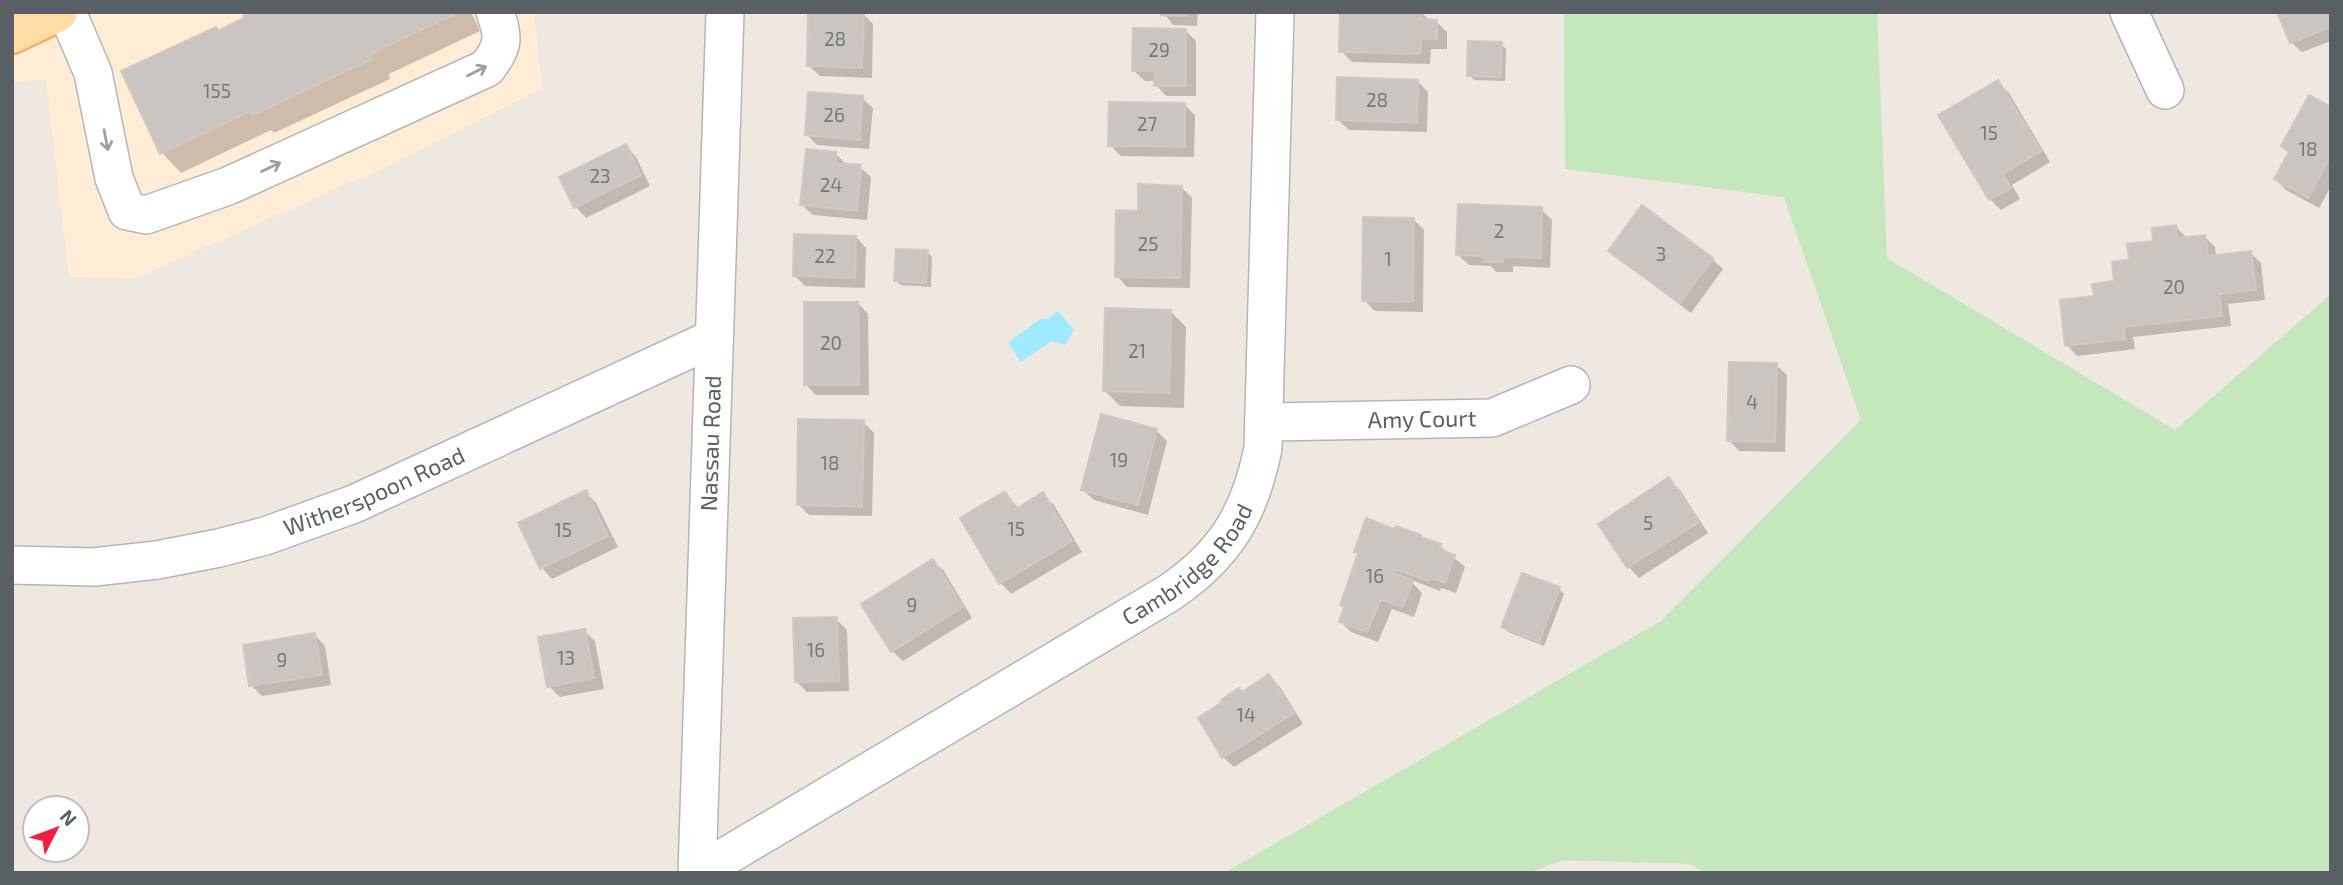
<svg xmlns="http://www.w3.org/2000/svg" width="2343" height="885" font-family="'Exo 2',sans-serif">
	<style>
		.commercial { fill: #ffecd4 }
		.green { fill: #c4e7bb }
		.water { fill: #9feaff }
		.shadow { fill: #0003 }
		.building { fill: #cac5c0; stroke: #d3c8be; stroke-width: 2 }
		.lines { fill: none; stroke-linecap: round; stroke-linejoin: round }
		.minor-casing { stroke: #b2b6b9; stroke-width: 40 }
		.major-casing { stroke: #fba44c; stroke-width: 42 }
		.minor { stroke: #fff; stroke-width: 37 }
		.major { stroke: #ffdda4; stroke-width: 38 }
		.oneway { stroke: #9ba0a1 }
		.labels { text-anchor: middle; stroke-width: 7; stroke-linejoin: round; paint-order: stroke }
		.number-label { font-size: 19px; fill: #75797a }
		.street-label { font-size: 23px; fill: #596063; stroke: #fff }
	</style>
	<rect width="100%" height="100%" fill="#eee8e0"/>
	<path class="commercial" d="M 12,12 L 534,12 L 542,88 L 392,164 L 136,278 L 69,277 L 46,79 L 12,83 Z"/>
	<path class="green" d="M 1564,12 L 1877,12 L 1887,258 L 2175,430 L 2331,294 L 2331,873 L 1705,873 L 1690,864 L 1563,860 L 1527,873 L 1224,873 L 1661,621 L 1861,420 L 1784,197 L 1565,169 Z"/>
	<path class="water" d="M 1058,311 L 1074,330 L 1065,345 L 1052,341 L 1021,362 L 1008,343 L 1040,319 L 1048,319 Z"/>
	<path class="shadow" d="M 256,12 L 471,12 L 480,31 L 389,74 L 390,79 L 274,133 L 271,130 L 181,173 L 162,153 L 219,32 Z
		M 1163,12 L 1198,12 L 1197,26 L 1173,25 Z
		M 1421,12 L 1430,21 L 1436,21 L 1447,32 L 1447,49 L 1431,49 L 1430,64 L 1352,62 L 1341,51 Z
		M 2331,12 L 2331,41 L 2302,52 L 2291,42 Z
		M 863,14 L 873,24 L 872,78 L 820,76 L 809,66 Z
		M 1186,31 L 1196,41 L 1196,96 L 1166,96 L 1156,85 L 1156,81 L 1145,81 L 1134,71 Z
		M 1501,44 L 1506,49 L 1505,81 L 1474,80 L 1469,75 Z
		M 1417,81 L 1428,92 L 1427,132 L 1349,130 L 1338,120 Z
		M 1998,82 L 2009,93 L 2050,162 L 2012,185 L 2020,199 L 2001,210 L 1990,199 L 1940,116 Z
		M 862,98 L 873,108 L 869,149 L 817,145 L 806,134 Z
		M 1184,104 L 1195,115 L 1194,157 L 1121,156 L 1110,145 Z
		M 2331,109 L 2331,186 L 2319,208 L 2286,190 L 2276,179 L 2290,153 L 2283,146 Z
		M 626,146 L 636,157 L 650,186 L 586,218 L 576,207 Z
		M 835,153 L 846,164 L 860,167 L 871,177 L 867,220 L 813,215 L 802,205 Z
		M 1181,187 L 1192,198 L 1190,288 L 1127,287 L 1117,276 L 1139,213 Z
		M 1541,209 L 1552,220 L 1550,268 L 1513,266 L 1513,272 L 1496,272 L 1491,266 L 1469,265 L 1458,255 Z
		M 1413,219 L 1424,230 L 1423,312 L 1375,311 L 1364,300 Z
		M 2176,227 L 2186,237 L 2205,237 L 2215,247 L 2216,256 L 2250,252 L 2261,263 L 2265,300 L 2228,304 L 2231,326 L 2133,337 L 2135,349 L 2077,356 L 2067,345 L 2095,298 L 2115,283 L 2131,262 Z
		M 856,237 L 866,248 L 865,288 L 805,286 L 794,275 Z
		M 1610,251 L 1712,259 L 1723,269 L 1691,313 L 1621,261 Z
		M 927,252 L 932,257 L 931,287 L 901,285 L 896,280 Z
		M 858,303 L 868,314 L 869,395 L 816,395 L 806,385 Z
		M 1171,312 L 1186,327 L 1184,408 L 1120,406 L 1105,391 Z
		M 1776,365 L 1787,375 L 1785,452 L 1739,451 L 1729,440 Z
		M 863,422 L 874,433 L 872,516 L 809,515 L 798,504 Z
		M 1157,431 L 1167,441 L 1148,515 L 1094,500 L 1083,490 Z
		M 1669,479 L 1680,490 L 1708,533 L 1639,578 L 1629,567 L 1600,524 Z
		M 586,492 L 596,503 L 618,547 L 552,579 L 542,568 Z
		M 1005,493 L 1019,509 L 1043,495 L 1054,505 L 1082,552 L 1011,594 L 1001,583 L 962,518 Z
		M 1395,531 L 1420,536 L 1425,541 L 1440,546 L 1465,567 L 1456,593 L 1441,588 L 1440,591 L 1409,579 L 1422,593 L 1414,617 L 1392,609 L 1378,642 L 1351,632 L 1341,622 L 1345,608 L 1342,605 L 1359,554 L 1356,551 Z
		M 933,561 L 944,571 L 972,618 L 903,661 L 892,651 Z
		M 1559,589 L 1564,594 L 1544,646 L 1508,632 L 1503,627 Z
		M 836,619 L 847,630 L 849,691 L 807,692 L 797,682 Z
		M 584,631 L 595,641 L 604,689 L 560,697 L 549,686 Z
		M 315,635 L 325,646 L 331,685 L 262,696 L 251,685 Z
		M 1269,676 L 1280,687 L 1303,724 L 1234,767 L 1223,757 L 1242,693 Z"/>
	<path class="building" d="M 251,12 L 459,12 L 370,54 L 372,59 L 253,115 L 251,111 L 160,154 L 121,71 L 216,27 L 218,31 L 244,18 L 243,16 Z
		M 808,12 L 864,12 L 862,68 L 807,66 Z
		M 1161,12 L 1187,12 L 1187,16 L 1161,15 Z
		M 1340,12 L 1422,12 L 1421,19 L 1437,20 L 1437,39 L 1421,39 L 1420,54 L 1339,52 Z
		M 2277,12 L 2331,12 L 2331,27 L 2290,43 Z
		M 1133,28 L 1186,29 L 1186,86 L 1154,86 L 1155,71 L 1132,71 Z
		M 1468,41 L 1502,42 L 1501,77 L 1467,76 Z
		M 1337,77 L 1418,80 L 1417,123 L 1336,120 Z
		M 1998,80 L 2041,151 L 2003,174 L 2011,188 L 1989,200 L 1938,115 Z
		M 808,92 L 863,96 L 859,140 L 805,135 Z
		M 2309,95 L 2331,107 L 2331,156 L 2308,198 L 2274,179 L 2289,152 L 2281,146 Z
		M 1109,102 L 1185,103 L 1185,147 L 1108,146 Z
		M 626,144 L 641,175 L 574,208 L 559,177 Z
		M 806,149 L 836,152 L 835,163 L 861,165 L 857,211 L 800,205 Z
		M 1138,184 L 1182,186 L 1180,278 L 1115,277 L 1116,210 L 1138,211 Z
		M 1458,204 L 1542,207 L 1541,258 L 1503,257 L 1503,262 L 1484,262 L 1484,256 L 1456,255 Z
		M 1642,205 L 1713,258 L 1680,303 L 1608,251 Z
		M 1363,217 L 1414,218 L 1413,302 L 1362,301 Z
		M 2176,225 L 2178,238 L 2205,235 L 2208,256 L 2251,251 L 2256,290 L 2219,294 L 2222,316 L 2124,327 L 2125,339 L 2065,346 L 2060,300 L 2094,296 L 2092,284 L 2114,281 L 2112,262 L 2129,260 L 2127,244 L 2153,241 L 2152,228 Z
		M 794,234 L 856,236 L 855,278 L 793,276 Z
		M 896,249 L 928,250 L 926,283 L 894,281 Z
		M 804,302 L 858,302 L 859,385 L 804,385 Z
		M 1105,308 L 1171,310 L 1169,393 L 1103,391 Z
		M 1729,362 L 1777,363 L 1775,442 L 1727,441 Z
		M 1101,414 L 1157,429 L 1138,505 L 1081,490 Z
		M 798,419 L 864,420 L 862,507 L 797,505 Z
		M 1669,477 L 1699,522 L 1627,568 L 1598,524 Z
		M 586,490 L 608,536 L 540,569 L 518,523 Z
		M 1005,491 L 1016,509 L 1043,492 L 1072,541 L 999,584 L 960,518 Z
		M 1366,518 L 1394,529 L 1396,526 L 1421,535 L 1421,537 L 1441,544 L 1439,549 L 1455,555 L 1445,583 L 1431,578 L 1429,581 L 1394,569 L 1393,573 L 1413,580 L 1403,607 L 1381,600 L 1367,632 L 1339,622 L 1344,607 L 1340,605 L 1358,553 L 1354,552 Z
		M 933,559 L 963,607 L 891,652 L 861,604 Z
		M 1522,573 L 1560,587 L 1539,642 L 1501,627 Z
		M 837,617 L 839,681 L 795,682 L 793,618 Z
		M 585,629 L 594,678 L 547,687 L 538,637 Z
		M 315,633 L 322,675 L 249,686 L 243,645 Z
		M 1269,674 L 1294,713 L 1222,758 L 1198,718 L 1222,702 L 1221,700 L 1239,688 L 1242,692 Z"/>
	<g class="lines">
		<defs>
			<g id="minor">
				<path d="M 67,12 L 93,73 L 114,178 L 127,211 L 146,215 L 228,186 L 487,68 C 503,46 505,39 495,12"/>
				<path d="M 2129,12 L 2165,90"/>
				<path id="s1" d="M 1264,422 L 1492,418 L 1571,385"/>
				<path id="s2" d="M 12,565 L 94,567 L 157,560 L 219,548 L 265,536 L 354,504 L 714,338"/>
				<path id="s3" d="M 697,873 L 725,12"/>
				<path id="s4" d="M 698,873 L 1169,593 C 1225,555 1250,514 1263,448 L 1275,12"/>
			</g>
			<path id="major" d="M 12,34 L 58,12"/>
		</defs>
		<use href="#minor" class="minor-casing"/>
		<use href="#major" class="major-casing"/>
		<use href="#minor" class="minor"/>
		<use href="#major" class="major"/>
	</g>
	<defs><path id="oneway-shaft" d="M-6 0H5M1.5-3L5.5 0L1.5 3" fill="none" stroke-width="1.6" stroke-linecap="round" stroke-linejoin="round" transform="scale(1.75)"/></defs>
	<g class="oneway">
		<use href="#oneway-shaft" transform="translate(477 71) rotate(-27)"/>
		<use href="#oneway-shaft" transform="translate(106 140) rotate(79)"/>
		<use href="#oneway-shaft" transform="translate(271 167) rotate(-25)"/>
	</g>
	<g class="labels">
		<g class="number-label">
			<text x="835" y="46">28</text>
			<text x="1159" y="57">29</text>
			<text x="217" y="98">155</text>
			<text x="1377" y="107">28</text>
			<text x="834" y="122">26</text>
			<text x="1147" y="131">27</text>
			<text x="1989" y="140">15</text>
			<text x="2308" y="156">18</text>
			<text x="600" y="183">23</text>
			<text x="831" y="192">24</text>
			<text x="1499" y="238">2</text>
			<text x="1148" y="251">25</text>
			<text x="1661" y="261">3</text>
			<text x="825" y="263">22</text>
			<text x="1388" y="266">1</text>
			<text x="2174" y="294">20</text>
			<text x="831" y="350">20</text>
			<text x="1137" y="358">21</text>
			<text x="1752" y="409">4</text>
			<text x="1119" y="467">19</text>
			<text x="830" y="470">18</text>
			<text x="1648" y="530">5</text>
			<text x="1016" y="536">15</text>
			<text x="563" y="537">15</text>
			<text x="1375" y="583">16</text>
			<text x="912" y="612">9</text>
			<text x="816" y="657">16</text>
			<text x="566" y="665">13</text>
			<text x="282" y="667">9</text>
			<text x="1246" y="722">14</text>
		</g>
		<g class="street-label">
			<text dy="8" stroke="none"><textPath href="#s1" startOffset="158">Amy Court</textPath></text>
			<text dy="8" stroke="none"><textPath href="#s3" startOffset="430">Nassau Road</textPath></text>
			<text dy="8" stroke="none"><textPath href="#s2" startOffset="374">Witherspoon Road</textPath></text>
			<text dy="8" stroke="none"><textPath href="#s4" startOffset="581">Cambridge Road</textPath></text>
		</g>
	</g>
	<rect width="2343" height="885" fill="none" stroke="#596063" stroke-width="28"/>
	<g transform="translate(56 829) rotate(48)"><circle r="33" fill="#ffffff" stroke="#bdbfc1" stroke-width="2"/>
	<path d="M0-5L12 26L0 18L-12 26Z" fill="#f51f3d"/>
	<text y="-10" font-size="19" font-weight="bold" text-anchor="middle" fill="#596063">N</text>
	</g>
</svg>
